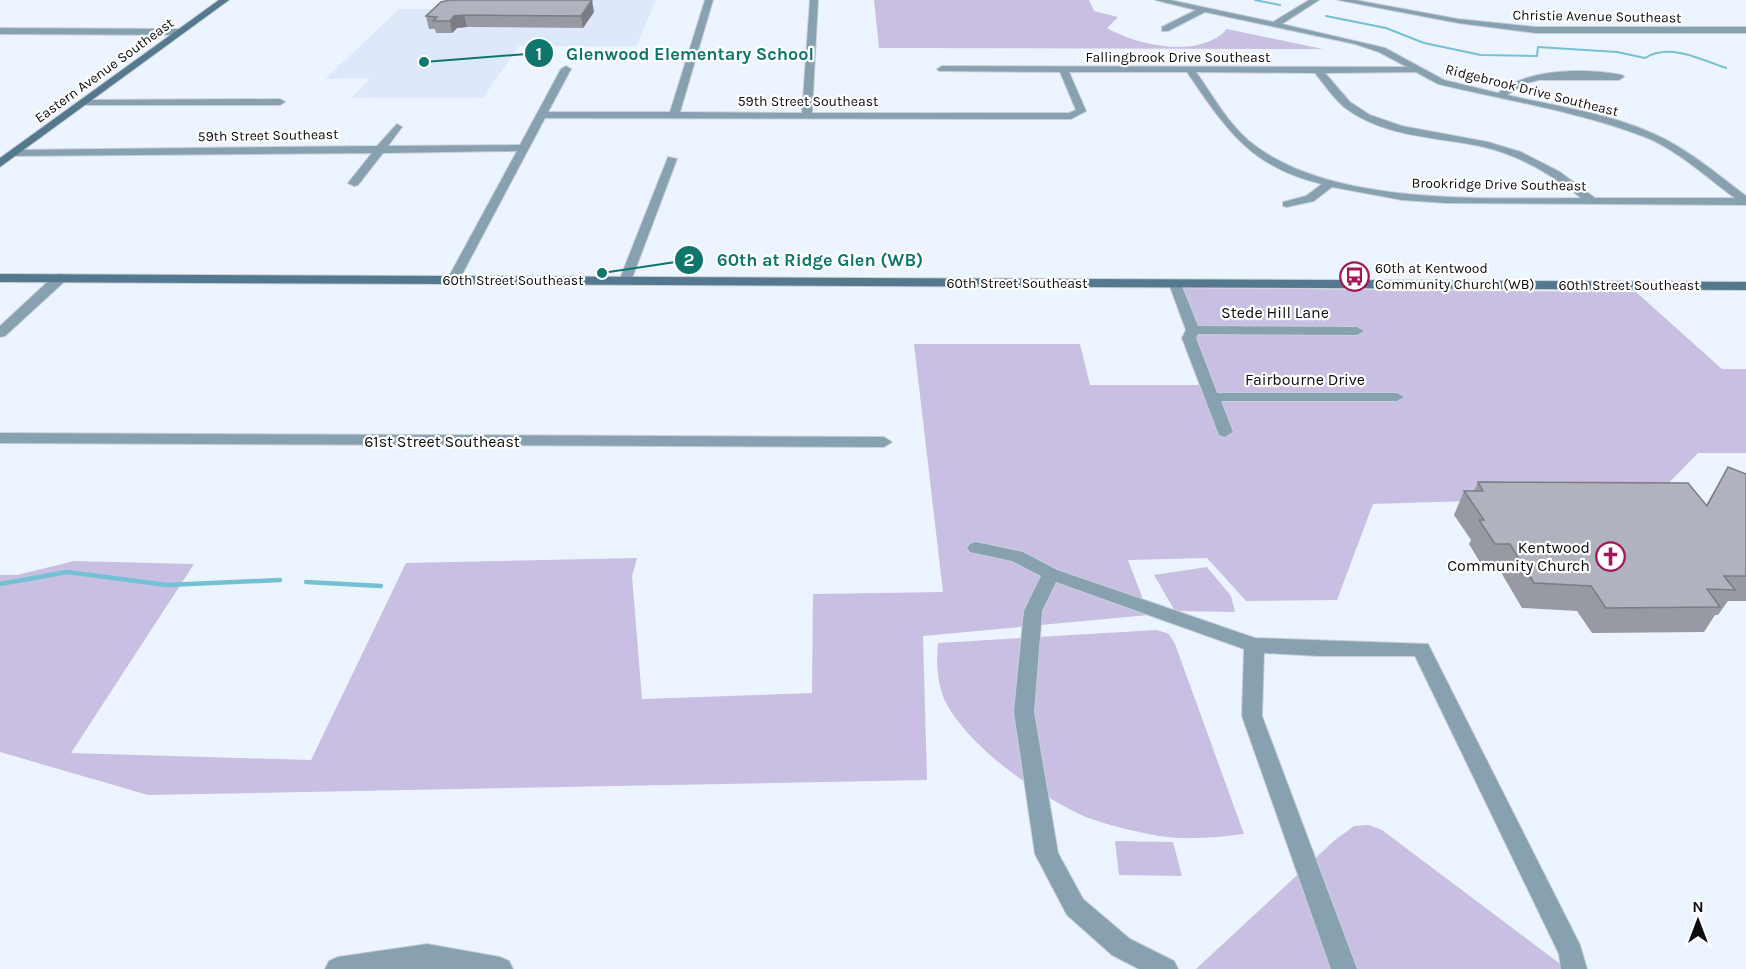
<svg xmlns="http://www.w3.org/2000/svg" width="1746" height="969" font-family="Karla,sans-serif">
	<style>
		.built { fill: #dde9fa }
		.green { fill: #c9bfe2 }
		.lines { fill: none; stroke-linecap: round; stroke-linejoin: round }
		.stream-far1 { stroke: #74c1d4; stroke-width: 2 }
		.stream { stroke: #74c1d4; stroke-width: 4.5 }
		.street-casing { stroke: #c8cfd9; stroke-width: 2 }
		.secondary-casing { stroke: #c8cfd9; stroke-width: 2 }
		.street { fill: #88a1b0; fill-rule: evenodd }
		.secondary { fill: #54798f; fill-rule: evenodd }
		.wall { fill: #9799a3 }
		.shaded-wall { fill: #7b7d84 }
		.building { fill: #b0b2bd; stroke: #7b7d84; stroke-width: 1.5 }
		.labels { text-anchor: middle; stroke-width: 4.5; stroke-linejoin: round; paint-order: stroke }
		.far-street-label { font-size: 14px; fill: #0a0c10; stroke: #fff }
		.far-poi-label { font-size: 14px; fill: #0a0c10; stroke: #fff; text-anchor: start }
		.street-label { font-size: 16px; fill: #0a0c10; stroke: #fff }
		.poi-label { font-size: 16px; fill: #0a0c10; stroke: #fff; text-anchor: end }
		.leader { fill: none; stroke: #0f766e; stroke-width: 2 }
		.callout-dot { fill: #0f766e; stroke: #fff; stroke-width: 2 }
		.mark-label { font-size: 18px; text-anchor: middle; font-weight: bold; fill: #fff }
		.callout-label { font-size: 18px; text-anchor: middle; font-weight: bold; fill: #0f766e; stroke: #fff; stroke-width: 4.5; stroke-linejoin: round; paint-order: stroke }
	</style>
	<rect width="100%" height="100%" fill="#ecf4ff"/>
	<path class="built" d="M 441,0 L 656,0 L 637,46 L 519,46 L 483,98 L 352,98 L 370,78 L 325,79 L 399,9 L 433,9 Z"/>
	<path class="green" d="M 874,0 L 1089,0 L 1094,11 L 1118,17 L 1107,28 C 1138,46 1201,59 1227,29 L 1323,49 L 879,48 Z
		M 1172,288 L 1636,292 L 1722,369 L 1746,369 L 1746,453 L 1698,453 L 1657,495 L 1373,504 L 1337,600 L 1246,601 L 1207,558 L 1128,560 L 1149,615 L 923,636 L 927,780 L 148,795 L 0,752 L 0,575 L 17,575 L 74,561 L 194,564 L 71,753 L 311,760 L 406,563 L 637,558 L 632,576 L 642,699 L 812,693 L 813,594 L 943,592 L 914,344 L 1080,344 L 1090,385 L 1213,385 Z
		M 1207,567 L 1231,596 L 1235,612 L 1175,611 L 1154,575 Z
		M 1157,630 L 1169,634 L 1175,644 L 1244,834 C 1213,838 1180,841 1149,834 C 1128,830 1094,822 1075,812 C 1030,789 969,747 945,701 C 937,683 936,662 938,643 Z
		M 1369,825 L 1382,830 L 1567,969 L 1196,969 L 1335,840 L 1354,826 Z
		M 1115,841 L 1173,842 L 1182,876 L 1119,875 Z"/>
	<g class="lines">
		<path class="stream-far1" d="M 1255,0 L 1280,5
			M 1326,16 L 1386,28 L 1424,43 L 1481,55 L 1537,56 L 1538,47 L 1617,52 L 1645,58 C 1670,43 1700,59 1726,68"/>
		<path class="stream" d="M 306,582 L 381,586
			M 0,584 L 67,572 L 167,585 L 280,580"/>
		<defs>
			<path id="street" d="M 705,0 L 713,0 L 680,112 L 802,113 L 810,0 L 818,0 L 812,113 L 1069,113 L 1076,110 L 1060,72 L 939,71 L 937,69 L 942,66 L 1407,67 L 1379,52 L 1355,44 L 1205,12 L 1168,31 L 1162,31 L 1162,27 L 1196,10 L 1155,0 L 1170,0 L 1273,22 L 1309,0 L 1319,0 L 1282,24 L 1385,48 L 1444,80 L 1498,93 C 1527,68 1586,68 1622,75 L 1624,77 L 1619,80 L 1539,80 L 1527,83 L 1507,95 C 1555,106 1609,113 1654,134 C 1688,149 1717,174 1746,196 L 1746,205 L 1446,203 L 1402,200 L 1332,187 L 1314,201 L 1287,207 L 1283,206 L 1283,202 L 1306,196 L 1322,184 C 1250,167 1226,129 1187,72 L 1069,72 L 1086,111 L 1071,119 L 545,118 L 459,280 L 453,284 L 447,280 L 517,151 L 383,153 L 358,185 L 354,186 L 348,183 L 372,153 L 14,156 L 9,153 L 14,150 L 377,146 L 397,124 L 402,127 L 388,146 L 520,145 L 561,69 L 566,66 L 571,69 L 548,112 L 670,112 ZM 1196,72 L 1315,73 C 1325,85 1335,101 1348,110 C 1388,138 1439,137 1484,147 C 1520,156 1552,174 1581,198 C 1482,198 1328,206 1249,141 C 1227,122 1213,96 1196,72 ZM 1416,72 L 1438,84 C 1504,100 1581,112 1645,137 C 1678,150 1707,178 1735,198 L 1595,198 L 1560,172 L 1521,152 L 1488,142 L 1402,126 L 1370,115 L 1350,102 L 1325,73 Z
				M 1338,0 L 1355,0 L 1458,19 L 1536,27 L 1746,27 L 1746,33 L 1536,33 L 1458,23 Z
				M 0,28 L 179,29 L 183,32 L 179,35 L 0,34 Z
				M 83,100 L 280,99 L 285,102 L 280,105 L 80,105 L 78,103 Z
				M 668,157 L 677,159 L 631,281 L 630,284 L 620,284 L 619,281 Z
				M 60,274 L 65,275 L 65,281 L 5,336 L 0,337 L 0,326 L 55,275 Z
				M 1175,280 L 1181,284 L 1198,326 L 1357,327 L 1364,331 L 1357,335 L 1198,334 L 1196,338 L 1217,393 L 1397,393 L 1404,397 L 1397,401 L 1221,401 L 1233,432 L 1225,437 L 1219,435 L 1182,338 L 1186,330 L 1169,284 Z
				M 0,433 L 884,437 L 892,442 L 884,447 L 0,443 Z
				M 976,542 L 1023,552 L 1057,570 L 1255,638 L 1428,644 L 1580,945 L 1587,969 L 1561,969 L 1559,954 L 1415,656 L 1318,656 L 1264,653 L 1262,716 L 1357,969 L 1331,969 L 1242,716 L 1244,649 L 1056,582 L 1042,611 L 1034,712 L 1058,853 L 1083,899 L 1130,939 L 1174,961 L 1178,969 L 1139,969 L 1112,955 L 1067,915 L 1035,854 L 1014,712 L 1024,611 L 1041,576 L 1012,561 L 970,552 L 967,548 L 970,544 Z
				M 427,944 L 500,957 L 509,961 L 513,969 L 325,969 L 329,961 L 338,957 Z"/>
			<path id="secondary" d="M 219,0 L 229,0 L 0,167 L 0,158 Z
				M 0,274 L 1746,282 L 1746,290 L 0,282 Z"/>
		</defs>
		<use href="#street" class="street-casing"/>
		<use href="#secondary" class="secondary-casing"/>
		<use href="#street" class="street"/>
		<use href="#secondary" class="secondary"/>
	</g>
	<path class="wall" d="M 594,12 L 583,28 L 467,27 L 457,28 L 452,33 L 436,33 L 435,29 L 429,29 L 426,16 Z
		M 1728,467 L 1746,474 L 1746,601 L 1728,601 L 1718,615 L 1715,615 L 1704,632 L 1592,633 L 1577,611 L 1522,608 L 1499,569 L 1484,569 L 1469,544 L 1471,540 L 1454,515 L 1464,491 L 1474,491 L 1478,482 L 1706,505 Z"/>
	<path class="shaded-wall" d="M 592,0 L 594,12 L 583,28 L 581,16 Z
		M 464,15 L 467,27 L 457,28 L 452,33 L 450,21 L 454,16 Z"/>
	<path class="building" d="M 450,0 L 592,0 L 581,16 L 464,15 L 454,16 L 450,21 L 433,21 L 437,17 L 426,16 L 441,2 Z
		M 1728,467 L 1746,474 L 1746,576 L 1724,576 L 1735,590 L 1707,589 L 1720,607 L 1606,608 L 1591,586 L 1534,583 L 1510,544 L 1495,544 L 1479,520 L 1484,520 L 1464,491 L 1483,491 L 1478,482 L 1688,483 L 1707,506 Z"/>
	<defs>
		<symbol id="bus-ring" viewBox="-11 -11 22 22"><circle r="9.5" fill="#fff" stroke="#a61656" stroke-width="1.5"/><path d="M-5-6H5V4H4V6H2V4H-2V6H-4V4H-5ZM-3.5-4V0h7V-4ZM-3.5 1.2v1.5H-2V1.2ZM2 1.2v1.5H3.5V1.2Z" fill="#a61656"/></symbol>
		<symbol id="church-ring" viewBox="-11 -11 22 22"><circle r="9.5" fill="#fff" stroke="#a61656" stroke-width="1.5"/><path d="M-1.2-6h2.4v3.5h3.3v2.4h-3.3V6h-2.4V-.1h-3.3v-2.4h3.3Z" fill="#a61656"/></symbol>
	</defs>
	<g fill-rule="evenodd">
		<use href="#bus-ring" x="1338" y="260" width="33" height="33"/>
		<use href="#church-ring" x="1594" y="540" width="33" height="33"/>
	</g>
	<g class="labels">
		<g class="far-street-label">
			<text transform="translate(1597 16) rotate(1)" y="5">Christie Avenue Southeast</text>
			<text x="1178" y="62">Fallingbrook Drive Southeast</text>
			<text transform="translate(104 70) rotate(-36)" y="5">Eastern Avenue Southeast</text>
			<text transform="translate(1532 90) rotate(14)" y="5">Ridgebrook Drive Southeast</text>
			<text x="808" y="106">59th Street Southeast</text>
			<text transform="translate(268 135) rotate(-1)" y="5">59th Street Southeast</text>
			<text transform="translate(1499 184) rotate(1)" y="5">Brookridge Drive Southeast</text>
			<text x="513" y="285">60th Street Southeast</text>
			<text x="1017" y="288">60th Street Southeast</text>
			<text x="1629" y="290">60th Street Southeast</text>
		</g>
		<g class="far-poi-label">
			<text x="1375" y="273">60th at Kentwood<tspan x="1375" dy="16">Community Church (WB)</tspan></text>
		</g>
		<g class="street-label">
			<text x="1275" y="318">Stede Hill Lane</text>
			<text x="1305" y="385">Fairbourne Drive</text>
			<text x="442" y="447">61st Street Southeast</text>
		</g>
		<g class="poi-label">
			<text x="1590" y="553">Kentwood<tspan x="1590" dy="18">Community Church</tspan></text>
		</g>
	</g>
	<path class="leader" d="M424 62L539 53M602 273L689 260"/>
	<g class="callout-dot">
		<circle cx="424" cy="62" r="6"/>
		<circle cx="602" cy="273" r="6"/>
		<circle cx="539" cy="53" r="15"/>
		<circle cx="689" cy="260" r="15"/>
	</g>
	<g class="mark-label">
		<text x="539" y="60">1</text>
		<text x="689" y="266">2</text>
	</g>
	<g class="callout-label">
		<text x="690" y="60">Glenwood Elementary School</text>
		<text x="820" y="266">60th at Ridge Glen (WB)</text>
	</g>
	<g transform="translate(1698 921)" stroke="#ffffff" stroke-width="4.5" paint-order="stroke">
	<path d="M0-4.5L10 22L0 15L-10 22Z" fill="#0a0c10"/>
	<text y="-9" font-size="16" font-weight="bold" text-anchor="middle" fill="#0a0c10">N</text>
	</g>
</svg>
